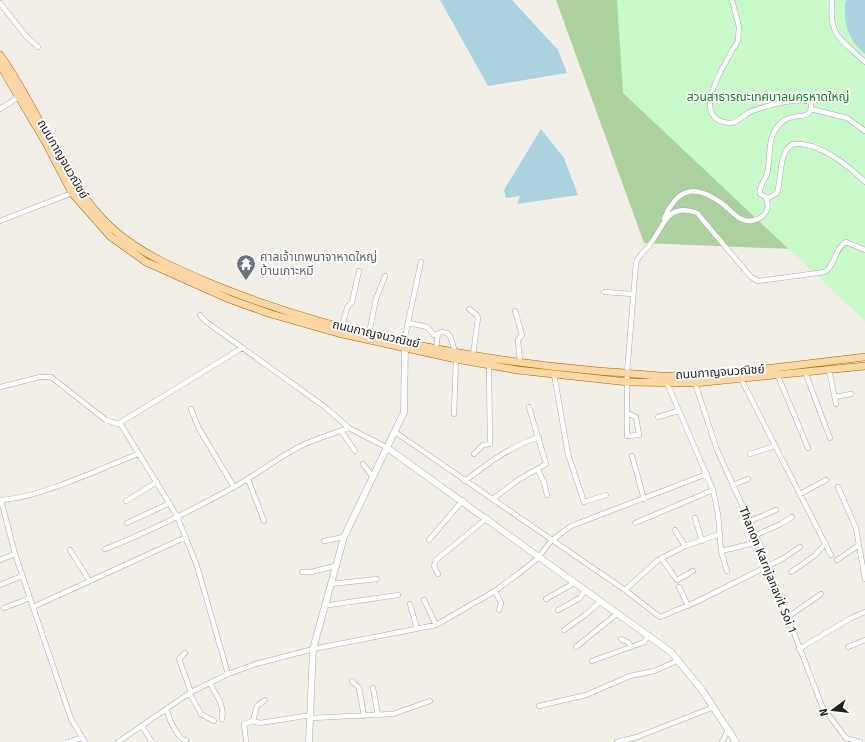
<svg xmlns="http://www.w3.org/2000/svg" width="865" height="742" font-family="'Fira Sans','Noto Sans Thai',sans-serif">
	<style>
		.forest { fill: #add19e }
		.park { fill: #c8facc }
		.water { fill: #aad3df }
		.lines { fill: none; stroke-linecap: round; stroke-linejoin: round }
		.minor-casing { stroke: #a9a9a9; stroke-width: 5.5 }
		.tertiary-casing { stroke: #a9a9a9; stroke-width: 7 }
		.primary-casing { stroke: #a06b00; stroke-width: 8 }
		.minor { stroke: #fff; stroke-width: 4.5 }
		.tertiary { stroke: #fff; stroke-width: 6 }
		.primary { stroke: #fcd6a4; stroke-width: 7 }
		.labels { text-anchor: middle; stroke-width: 4; stroke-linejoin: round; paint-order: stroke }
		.park-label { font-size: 12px; fill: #0c8416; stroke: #fff }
		.street-label { font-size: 12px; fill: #222; stroke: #fff }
		.worship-label { font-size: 12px; fill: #5b616d; stroke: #fff; text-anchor: start }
	</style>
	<rect width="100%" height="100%" fill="#f2efe9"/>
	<path class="forest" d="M 556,0 L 865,0 L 865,252 L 644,243 Z"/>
	<path class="park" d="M 617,0 L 865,0 L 865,321 L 623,93 Z"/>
	<path class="water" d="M 440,0 L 512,0 L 558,50 L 567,73 L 488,86 Z
		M 847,0 L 865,0 L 865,54 C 851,42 845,30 845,12 C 845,7 844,4 847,0 Z
		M 541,129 L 564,158 L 578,195 L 517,204 L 520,196 L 506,198 L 504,190 Z"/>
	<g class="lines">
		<defs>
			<path id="minor" d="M 732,0 L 739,27 L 738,41 C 728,59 684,122 732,123 C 739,121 744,115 750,112 C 761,107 804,95 811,103 C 812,124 795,110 782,122 C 765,137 772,154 767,174 C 765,181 758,187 760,194 L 768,198 L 777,193 C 782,178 778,152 793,144 C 818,141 849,166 865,182
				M 832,0 C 829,37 840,38 865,62
				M 0,3 L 26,36 L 38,47
				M 0,109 L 20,96
				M 811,109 L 847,118 L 865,131
				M 664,219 C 678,186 696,184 724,205 C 730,210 735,216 741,219 C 756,226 773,213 766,198
				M 0,221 L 72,193
				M 604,292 L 633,294
				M 469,309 L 477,315 L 478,318 L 473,355
				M 515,311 L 522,335 L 518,340 L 520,362
				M 200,315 L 205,321 L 325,407 L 349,428
				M 409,323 L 427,327 L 434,335 L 442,332 L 447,333 L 451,338 L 455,352
				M 342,327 L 347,308 L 352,302 L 359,271
				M 369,333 L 376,299 L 385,276
				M 404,341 L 421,262
				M 436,348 L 438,334
				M 829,370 L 836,404
				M 805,372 L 830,438
				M 554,374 L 568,454 L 584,502 L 606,495
				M 778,376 L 808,448
				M 741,379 L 831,555
				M 667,383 L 713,490 L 718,514 L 721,551 L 759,542
				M 695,383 L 717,450 L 759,542 L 822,706 L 846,738 L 860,742
				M 0,387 L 40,377 L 51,377 L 106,420 L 118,424 L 242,348
				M 835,397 L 851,394
				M 191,409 L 198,427 L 234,487
				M 627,413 L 636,417 L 639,435 L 627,436 L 627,373 L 636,263 C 639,254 646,251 651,243 C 664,226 667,202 697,213 L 751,277 L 758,281 L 825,272 C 836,264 834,249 846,242 L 865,250
				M 454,414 L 456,359
				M 658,417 L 678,411
				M 120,423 L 177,516 L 197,566 L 228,674
				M 341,431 L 355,451
				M 395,432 L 625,590 L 660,617 L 696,602 L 782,559 L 800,547
				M 474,454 L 483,445 L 490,444 L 489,365
				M 750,454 L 775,446
				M 632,456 L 644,499
				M 363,464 L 372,476
				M 538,470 L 544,482 L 547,495
				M 248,479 L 264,521
				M 465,481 C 488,463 511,446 539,437
				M 733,485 L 748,479
				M 838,487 L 856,528 L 865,579
				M 800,494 L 826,480
				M 493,499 L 518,480 L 546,464 L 529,407
				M 0,500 C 40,498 99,469 138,454
				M 1,500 L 15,554 L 71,719 L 85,742
				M 126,501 L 157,482
				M 695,518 L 702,541
				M 750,521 L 776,510
				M 127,523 L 170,503
				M 635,523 L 713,490
				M 675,530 L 685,546
				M 756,535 L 781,524 L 792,517
				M 429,540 L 463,500
				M 324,541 L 344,537
				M 105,549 C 150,532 194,509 236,486 C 259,473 280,456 303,445 C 318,438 334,433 349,428 L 386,447
				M 70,550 L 89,580
				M 721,551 L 727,571
				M 661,558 L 677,580 L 693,571
				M 0,560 L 15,554
				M 837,560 L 859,545
				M 302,572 L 311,572 L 335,566
				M 791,572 L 814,556 L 826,543
				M 438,574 L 434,566 L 436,560 L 487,518
				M 330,584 L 377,579
				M 0,585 L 22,576
				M 679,587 L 688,606
				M 625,590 L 658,560 L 685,546 L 720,534
				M 495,591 L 501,603 L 499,610
				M 546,599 L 574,583
				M 424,600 L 436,625
				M 325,603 L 329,605 L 398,595
				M 410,604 L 417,629
				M 33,607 L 186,537
				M 4,608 L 30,598
				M 558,610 L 580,598 L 585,590
				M 788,617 L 821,594
				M 564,630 L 585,615 L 601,601
				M 621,639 L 629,643 L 631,647
				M 576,647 L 618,613
				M 848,647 L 865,640
				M 799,649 L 851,618 L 865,612
				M 185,653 L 179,659 L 191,692
				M 592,661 L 639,644 L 644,642 L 649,635
				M 352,681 L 359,688 L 364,716
				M 210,683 C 215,695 225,704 222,719
				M 373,688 L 378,715
				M 190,694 L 201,714 L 214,721
				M 539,706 L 586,695 L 630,676 L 654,671 L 679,660
				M 167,711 C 169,719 178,740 186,740
				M 311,718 L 393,714 L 430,701
				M 253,721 L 257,706 L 265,700
				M 142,726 L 152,742
				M 68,742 L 81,738
				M 118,742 L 191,692 L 228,674 L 256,664 L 313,649 L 436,625 L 495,591 L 518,574 L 538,558 L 551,541 L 571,526 L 707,474
				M 246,742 L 244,724 L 253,721 L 260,723 L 311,715
				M 617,742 L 637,737 L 714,707
				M 722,742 L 728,730"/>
			<path id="tertiary" d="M 386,447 L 671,652 L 702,690 L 736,742
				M 309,742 L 313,649 L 344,537 L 404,412 L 405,344"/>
			<path id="primary" d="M 0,55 C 40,110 61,182 113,229 C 141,254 177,269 212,284 C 331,333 470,360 598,371 C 629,373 661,377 692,377 C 714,376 735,372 757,370 C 793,366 829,361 865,357
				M 0,65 L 46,143 L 72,193 L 111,237 L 146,262 L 229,299 L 271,314 L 338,333 L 456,359 L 517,370 L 628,382 L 695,383 L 865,366"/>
		</defs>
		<use href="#minor" class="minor-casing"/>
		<use href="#tertiary" class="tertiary-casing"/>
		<use href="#primary" class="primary-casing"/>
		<use href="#minor" class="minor"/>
		<use href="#tertiary" class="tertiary"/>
		<use href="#primary" class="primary"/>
	</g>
	<defs>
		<symbol id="temple-pin" viewBox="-11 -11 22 30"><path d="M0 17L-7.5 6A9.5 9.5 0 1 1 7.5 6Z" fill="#6b7280" stroke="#fff"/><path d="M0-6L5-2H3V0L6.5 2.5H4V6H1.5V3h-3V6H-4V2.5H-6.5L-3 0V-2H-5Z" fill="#fff"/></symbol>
	</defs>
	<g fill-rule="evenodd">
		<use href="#temple-pin" x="235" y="253" width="22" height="30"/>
	</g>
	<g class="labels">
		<g class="park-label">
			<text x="768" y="101">สวนสาธารณะเทศบาลนครหาดใหญ่</text>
		</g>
		<g class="street-label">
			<text transform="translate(63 159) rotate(60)" y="4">ถนนกาญจนวณิชย์</text>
			<text transform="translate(376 334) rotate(13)" y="4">ถนนกาญจนวณิชย์</text>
			<text transform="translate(720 372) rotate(-4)" y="4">ถนนกาญจนวณิชย์</text>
			<text transform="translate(768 570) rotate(68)" y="4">Thanon Karnjanavit Soi 1</text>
		</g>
		<g class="worship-label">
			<text x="260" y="261">ศาลเจ้าเทพนาจาหาดใหญ่<tspan x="260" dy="14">บ้านเกาะหมี</tspan></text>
		</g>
	</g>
	<g transform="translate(833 710) rotate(255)" stroke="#ffffff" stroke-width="3" paint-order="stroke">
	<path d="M0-3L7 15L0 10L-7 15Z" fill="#222222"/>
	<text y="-6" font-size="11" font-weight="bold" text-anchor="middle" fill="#222222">N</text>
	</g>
</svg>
